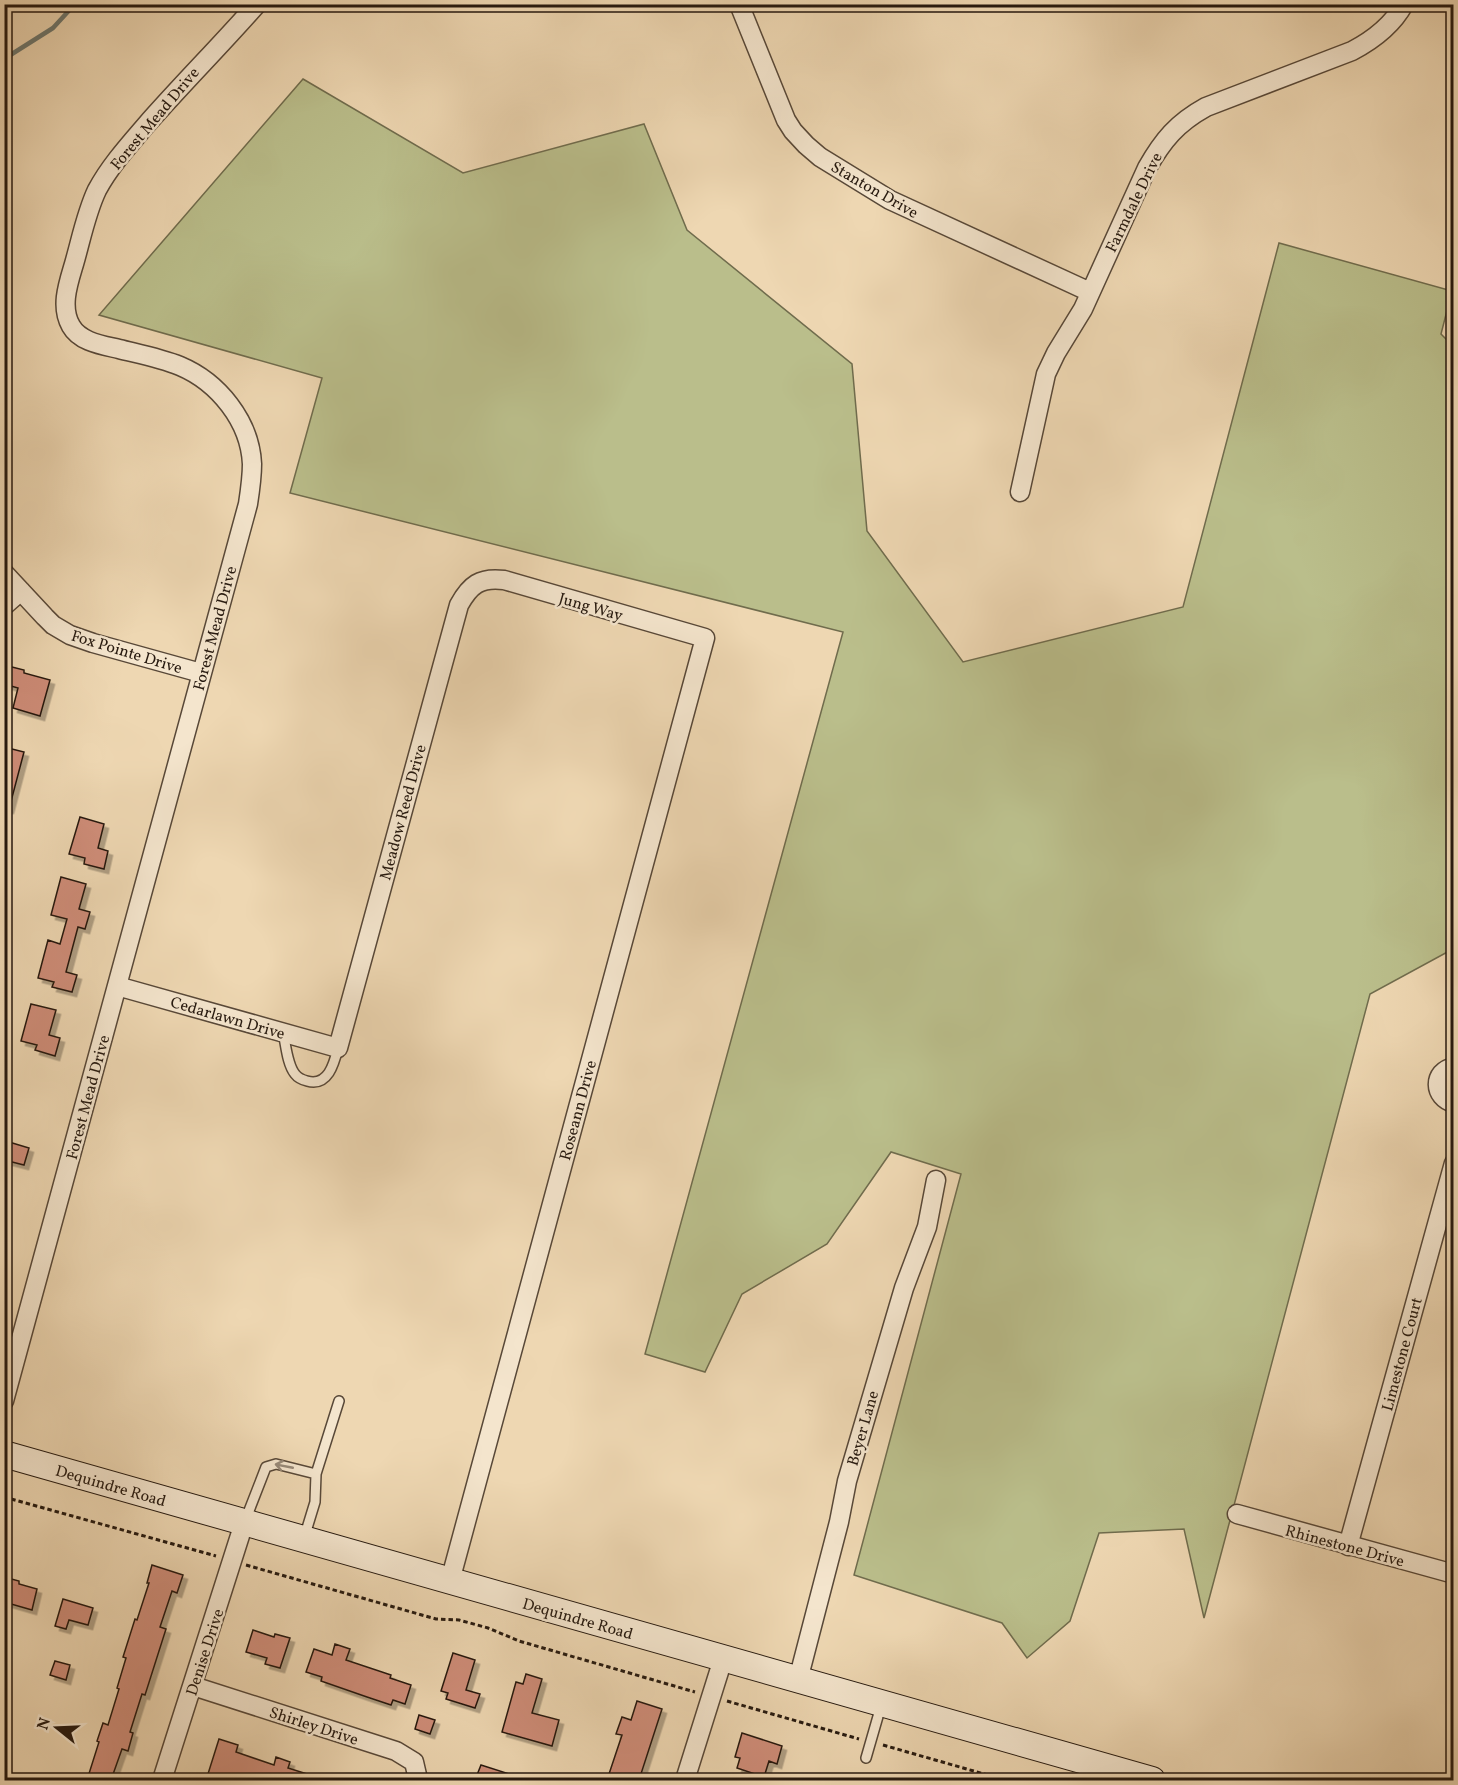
<svg xmlns="http://www.w3.org/2000/svg" width="1458" height="1785" font-family="Vollkorn,serif">
	<style>
		.green { fill: #babe8b; stroke: #706c4d; stroke-width: 1.5 }
		.lines { fill: none; stroke-linecap: round; stroke-linejoin: round }
		.stream { stroke: #6c7870; stroke-width: 4.5 }
		.building { fill: #cf8d79; stroke: #26190f; stroke-width: 1.5; filter: url(#shadow) }
		.lane-casing { stroke: #584838; stroke-width: 12 }
		.street-casing { stroke: #584838; stroke-width: 21 }
		.secondary-casing { stroke: #26190f; stroke-width: 28 }
		.path { stroke: #26190f; stroke-width: 3; stroke-dasharray: 4.5 3; stroke-linecap: butt }
		.lane { stroke: #f4e5cd; stroke-width: 9 }
		.street { stroke: #f4e5cd; stroke-width: 18 }
		.secondary { stroke: #f4e5cd; stroke-width: 26 }
		.oneway { stroke: #978978 }
		.labels { text-anchor: middle; stroke-width: 5; stroke-linejoin: round; paint-order: stroke }
		.street-label { font-size: 16px; fill: #26190f; stroke: #f4e5cd }
	</style>
	<defs>
		<filter id="shadow"><feDropShadow dx="4.5" dy="4.5" stdDeviation="0" flood-color="#0004"/></filter>
	</defs>
	<rect width="100%" height="100%" fill="#eed7b2"/>
	<filter id="stains"><feTurbulence type="fractalNoise" baseFrequency=".00333" numOctaves="4"/><feColorMatrix values="0 0 0 0 .2 0 0 0 0 .09 0 0 0 0 .02 0 0 0 .5 -.17"/></filter>
	<radialGradient id="worn" r=".72"><stop offset=".6" stop-color="#630" stop-opacity="0"/><stop offset="1" stop-color="#630" stop-opacity=".3"/></radialGradient>
	<path class="green" d="M 303,79 L 463,173 L 644,124 L 687,230 L 852,364 L 867,531 L 963,662 L 1183,607 L 1279,243 L 1452,291 L 1441,334 L 1454,347 L 1453,949 L 1370,994 L 1204,1618 L 1184,1529 L 1099,1533 L 1070,1621 L 1027,1658 L 1002,1623 L 854,1575 L 961,1174 L 891,1152 L 827,1244 L 742,1294 L 705,1372 L 645,1354 L 843,632 L 290,493 L 322,378 L 99,315 Z"/>
	<g class="lines">
		<path class="stream" d="M 4,59 L 53,28 L 75,4"/>
	</g>
	<path class="building" d="M 8,666 L 24,670 L 24,673 L 50,680 L 40,716 L 13,708 L 18,688 L 4,684 Z
		M 4,747 L 24,752 L 9,809 L 4,809 Z
		M 80,817 L 104,824 L 98,848 L 108,851 L 104,869 L 84,864 L 85,858 L 69,854 Z
		M 61,877 L 86,884 L 79,909 L 90,912 L 85,929 L 78,927 L 66,972 L 77,975 L 72,992 L 52,987 L 54,982 L 38,978 L 48,940 L 60,944 L 67,919 L 51,915 Z
		M 31,1004 L 56,1010 L 49,1035 L 60,1038 L 55,1056 L 35,1050 L 37,1045 L 21,1041 Z
		M 9,1142 L 29,1148 L 24,1165 L 4,1160 L 4,1146 L 8,1147 Z
		M 152,1565 L 183,1575 L 177,1593 L 172,1591 L 160,1627 L 166,1629 L 145,1695 L 142,1694 L 130,1732 L 133,1733 L 128,1751 L 122,1749 L 111,1780 L 87,1780 L 99,1742 L 97,1741 L 103,1723 L 108,1725 L 119,1689 L 117,1688 L 126,1658 L 123,1657 L 135,1619 L 137,1620 L 149,1583 L 147,1583 Z
		M 4,1577 L 19,1581 L 19,1584 L 37,1589 L 32,1610 L 4,1602 Z
		M 63,1599 L 93,1608 L 88,1625 L 69,1620 L 66,1629 L 55,1626 Z
		M 253,1630 L 274,1637 L 275,1634 L 290,1638 L 280,1668 L 265,1664 L 267,1658 L 246,1652 Z
		M 335,1644 L 350,1649 L 346,1660 L 391,1675 L 390,1678 L 411,1685 L 405,1704 L 393,1700 L 391,1705 L 367,1697 L 321,1681 L 322,1677 L 306,1672 L 314,1649 L 332,1655 Z
		M 453,1653 L 475,1660 L 466,1690 L 480,1694 L 475,1708 L 446,1699 L 448,1693 L 441,1691 Z
		M 55,1661 L 70,1665 L 66,1680 L 50,1675 Z
		M 526,1674 L 542,1679 L 532,1713 L 559,1720 L 552,1746 L 502,1732 L 516,1682 L 523,1684 Z
		M 637,1701 L 662,1709 L 639,1780 L 607,1780 L 622,1735 L 616,1734 L 622,1717 L 631,1720 Z
		M 419,1715 L 435,1720 L 430,1734 L 415,1729 Z
		M 742,1733 L 782,1746 L 777,1764 L 769,1761 L 764,1777 L 737,1768 L 740,1758 L 735,1757 Z
		M 219,1739 L 238,1745 L 236,1752 L 274,1765 L 276,1757 L 290,1762 L 288,1768 L 320,1778 L 320,1780 L 217,1780 L 207,1777 Z
		M 481,1765 L 522,1778 L 521,1780 L 475,1780 Z"/>
	<g class="lines">
		<defs>
			<path id="lane" d="M 283,1032 C 286,1045 287,1064 295,1074 C 298,1078 303,1080 307,1081 C 328,1087 334,1064 338,1048
				M 316,1474 L 339,1401
				M 245,1521 L 266,1467 L 276,1464 L 316,1474 L 315,1502 L 304,1538
				M 866,1758 L 881,1706"/>
			<path id="street" d="M 739,4 L 786,120 L 793,131 L 806,145 L 820,157 L 890,200 L 1090,292
				M 1020,492 L 1046,374 L 1056,353 L 1083,309 L 1147,168 C 1163,140 1177,123 1206,107 L 1352,51 C 1373,40 1392,26 1404,4
				M 4,573 L 45,617 L 53,625 L 70,635 L 93,643 L 201,673
				M 4,606 L 21,591
				M 117,986 L 338,1048 L 459,605 C 470,585 480,577 504,580 L 705,638 L 450,1581
				M 1454,1067 C 1432,1071 1433,1098 1454,1103
				M 4,1401 L 248,504 C 250,491 252,477 252,464 C 250,421 218,382 180,366 C 160,358 139,354 119,349 C 102,345 80,342 71,326 C 60,307 68,284 74,264 C 81,240 86,213 97,190 C 110,166 128,146 146,125 C 182,84 221,45 257,4
				M 1237,1514 L 1454,1574
				M 1348,1546 L 1454,1163
				M 798,1680 L 839,1522 L 847,1481 L 904,1288 L 927,1227 L 936,1180
				M 193,1686 L 396,1751 L 414,1762 L 417,1775 L 416,1780
				M 162,1780 L 244,1523
				M 685,1780 L 723,1659"/>
			<path id="secondary" d="M 4,1454 L 1152,1780"/>
		</defs>
		<use href="#lane" class="lane-casing"/>
		<use href="#street" class="street-casing"/>
		<use href="#secondary" class="secondary-casing"/>
		<path class="path" d="M 4,1497 L 216,1556
			M 246,1565 L 436,1619 L 459,1620 L 488,1628 L 519,1641 L 695,1692
			M 727,1701 L 859,1739
			M 883,1745 L 1005,1780"/>
		<use href="#lane" class="lane"/>
		<use href="#street" class="street"/>
		<use href="#secondary" class="secondary"/>
	</g>
	<defs><path id="oneway-shaft" d="M-6 0H5M1.5-3L5.5 0L1.5 3" fill="none" stroke-width="1.6" stroke-linecap="round" stroke-linejoin="round" transform="scale(1.5)"/></defs>
	<use class="oneway" href="#oneway-shaft" transform="translate(284 1466) rotate(-169)"/>
	<g class="labels">
		<g class="street-label">
			<text transform="translate(154 118) rotate(-50)" y="6">Forest Mead Drive</text>
			<text transform="translate(875 189) rotate(30)" y="6">Stanton Drive</text>
			<text transform="translate(1133 202) rotate(-64)" y="6">Farmdale Drive</text>
			<text transform="translate(591 606) rotate(16)" y="6">Jung Way</text>
			<text transform="translate(214 628) rotate(-75)" y="6">Forest Mead Drive</text>
			<text transform="translate(127 651) rotate(17)" y="6">Fox Pointe Drive</text>
			<text transform="translate(402 812) rotate(-75)" y="6">Meadow Reed Drive</text>
			<text transform="translate(228 1017) rotate(16)" y="6">Cedarlawn Drive</text>
			<text transform="translate(87 1097) rotate(-75)" y="6">Forest Mead Drive</text>
			<text transform="translate(577 1110) rotate(-75)" y="6">Roseann Drive</text>
			<text transform="translate(1401 1354) rotate(-75)" y="6">Limestone Court</text>
			<text transform="translate(862 1428) rotate(-74)" y="6">Beyer Lane</text>
			<text transform="translate(111 1485) rotate(16)" y="6">Dequindre Road</text>
			<text transform="translate(1345 1545) rotate(15)" y="6">Rhinestone Drive</text>
			<text transform="translate(578 1618) rotate(16)" y="6">Dequindre Road</text>
			<text transform="translate(204 1652) rotate(-72)" y="6">Denise Drive</text>
			<text transform="translate(314 1725) rotate(18)" y="6">Shirley Drive</text>
		</g>
	</g>
	<rect width="1458" height="1785" fill="none" stroke="#eed7b2" stroke-width="24"/>
	<rect x="6" y="6" width="1446" height="1773" fill="none" stroke="#26190f" stroke-width="3"/>
	<rect x="12" y="12" width="1434" height="1761" fill="none" stroke="#26190f" stroke-width="1.5"/>
	<g transform="translate(57 1728) rotate(288)" stroke="#f4e5cd" stroke-width="4.5" paint-order="stroke">
	<path d="M0-4.5L10 22L0 15L-10 22Z" fill="#26190f"/>
	<text y="-9" font-size="16" font-weight="bold" text-anchor="middle" fill="#26190f">N</text>
	</g>
	<rect width="100%" height="100%" filter="url(#stains)"/>
	<rect width="100%" height="100%" fill="url(#worn)"/>
</svg>
